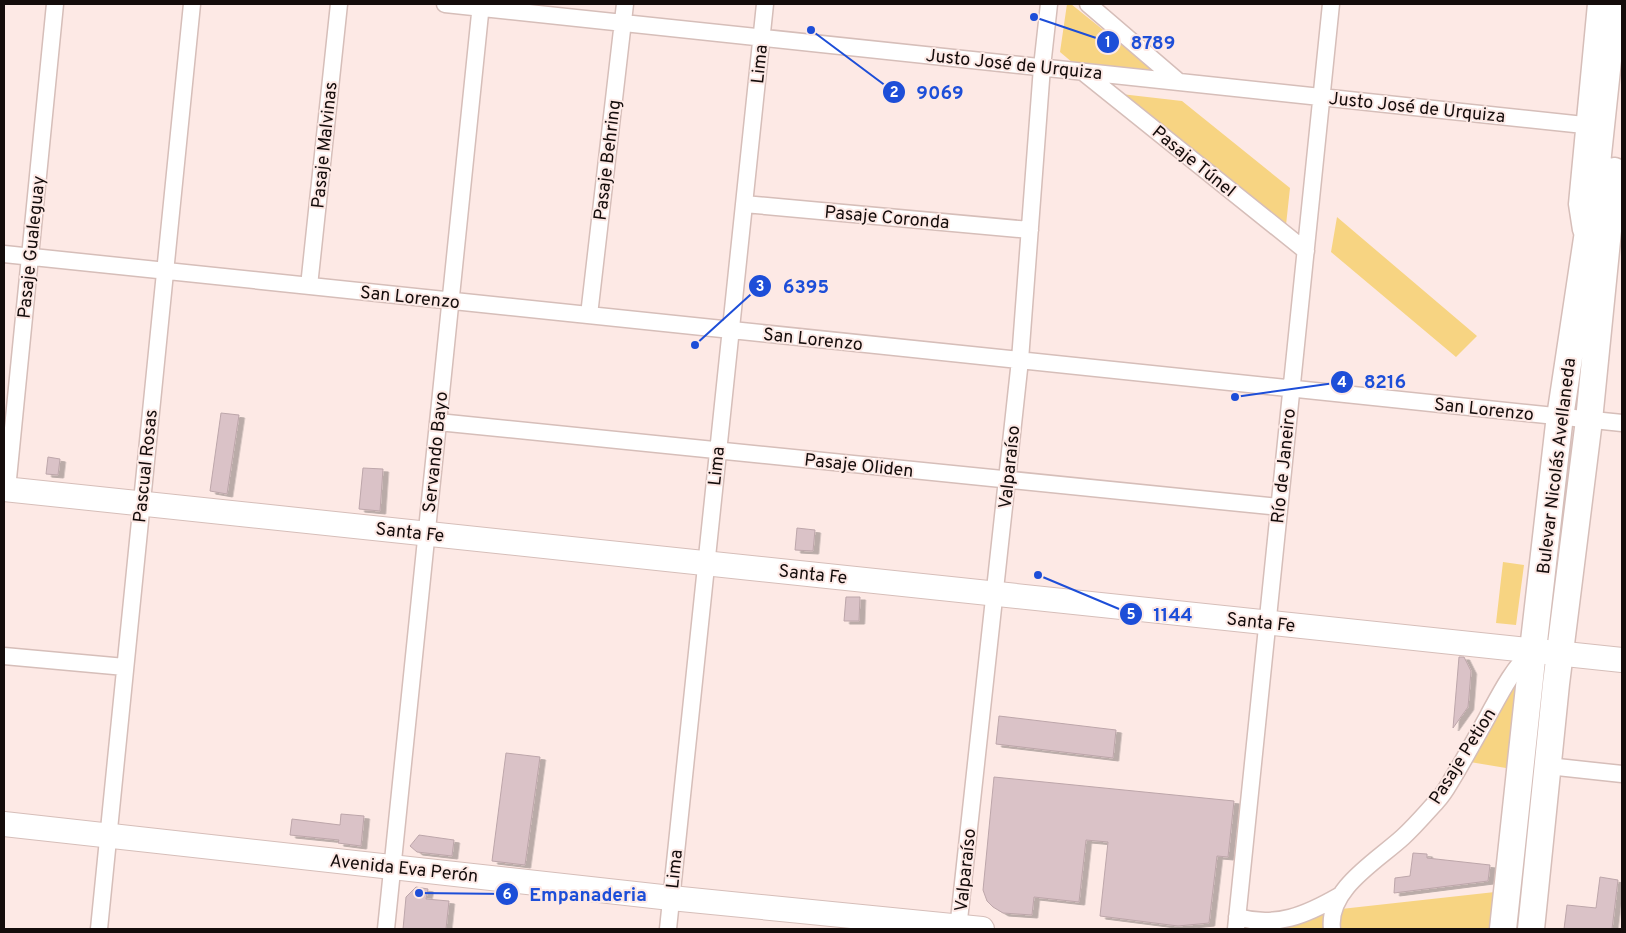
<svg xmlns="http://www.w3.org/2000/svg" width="1626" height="933" font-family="Overpass,sans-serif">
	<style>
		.green { fill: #f7d482 }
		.building { fill: #dac2c7; stroke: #bda6aa; filter: url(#shadow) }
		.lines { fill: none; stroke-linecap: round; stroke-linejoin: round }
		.street-casing { stroke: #d6beb9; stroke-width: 19 }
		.secondary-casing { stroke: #d6beb9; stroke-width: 26 }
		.primary-casing { stroke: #d6beb9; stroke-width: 29 }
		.street { stroke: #fff; stroke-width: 16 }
		.secondary { stroke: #fff; stroke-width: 24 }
		.primary { stroke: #fff; stroke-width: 26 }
		.labels { text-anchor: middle; stroke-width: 4; stroke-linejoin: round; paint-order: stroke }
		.street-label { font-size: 18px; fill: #140c0b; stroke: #fde9e5 }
		.leader { fill: none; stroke: #1d4ed8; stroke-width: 2 }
		.callout-dot { fill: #1d4ed8; stroke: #fde9e5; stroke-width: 2 }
		.mark-label { font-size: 15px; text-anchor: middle; font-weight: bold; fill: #fff }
		.callout-label { font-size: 19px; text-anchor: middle; font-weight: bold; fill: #1d4ed8; stroke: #fde9e5; stroke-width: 4; stroke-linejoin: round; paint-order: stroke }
	</style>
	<defs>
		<filter id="shadow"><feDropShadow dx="5.5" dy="3" stdDeviation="0" flood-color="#0004"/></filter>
	</defs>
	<rect width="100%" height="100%" fill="#fde9e5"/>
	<path class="green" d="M 1067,4 L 1071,4 L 1158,74 L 1073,63 L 1060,52 Z
		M 1121,94 L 1182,101 L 1290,188 L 1286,225 Z
		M 1337,217 L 1477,336 L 1456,357 L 1331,252 Z
		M 1503,562 L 1524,565 L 1516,625 L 1496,623 Z
		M 1522,668 L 1512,769 L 1470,762 Z
		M 1504,891 L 1500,929 L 1239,929 L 1242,923 L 1323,911 Z"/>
	<path class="building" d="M 221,413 L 239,415 L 227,494 L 210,491 Z
		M 48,457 L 60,459 L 58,475 L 46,474 Z
		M 363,468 L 383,469 L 380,511 L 359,509 Z
		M 797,528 L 815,530 L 813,551 L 795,550 Z
		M 846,597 L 860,597 L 859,621 L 844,621 Z
		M 1459,657 L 1464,657 L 1471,671 L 1469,696 L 1468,707 L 1453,728 Z
		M 999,716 L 1116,730 L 1113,758 L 996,744 Z
		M 506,753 L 540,757 L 525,865 L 492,861 Z
		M 994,777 L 1234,801 L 1228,857 L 1217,856 L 1209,923 L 1178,926 L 1100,916 L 1108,842 L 1086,840 L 1079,902 L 1034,897 L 1032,915 L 1003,913 L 993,907 L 987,901 L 983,890 Z
		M 341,814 L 364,816 L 361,846 L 338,843 L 339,840 L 290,835 L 292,819 L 340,825 Z
		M 419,835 L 454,840 L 452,856 L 417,852 L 410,846 Z
		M 1413,853 L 1427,854 L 1427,858 L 1490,865 L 1488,881 L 1394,893 L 1395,878 L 1410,876 Z
		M 1600,877 L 1618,880 L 1612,929 L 1564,929 L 1567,905 L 1596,908 Z
		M 416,887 L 428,889 L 426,899 L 449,901 L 446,929 L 403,929 L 406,897 Z"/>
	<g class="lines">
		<defs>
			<path id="street" d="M 445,4 L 1584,125
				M 1088,4 L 1179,82
				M 1083,72 L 1306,251
				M 744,204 L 1030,230
				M 1581,230 L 1577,204 L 1596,4
				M 4,254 L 1622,423
				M 309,286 L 339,4
				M 589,315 L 625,4
				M 438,422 L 1279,507
				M 7,489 L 55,4
				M 4,656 L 125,667
				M 1548,766 L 1622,774
				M 1237,917 C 1276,928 1306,915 1339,896
				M 99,929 L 192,4
				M 386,929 L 481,4
				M 668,929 L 765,4
				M 958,929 L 1020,360 L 1042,67 L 1049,4
				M 1236,929 L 1331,4
				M 1332,929 C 1327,889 1377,861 1403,837 C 1415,826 1426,813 1437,801 C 1444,794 1449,784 1454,776 C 1466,756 1477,736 1488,716 C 1501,692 1513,668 1533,650"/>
			<path id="secondary" d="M 4,489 L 1622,660
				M 4,824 L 671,898 L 982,929"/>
			<path id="primary" d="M 1503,929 L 1533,650 L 1559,424 L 1594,192 L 1614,4
				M 1531,929 L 1556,684 L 1589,420 L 1614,171"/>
		</defs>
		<use href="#street" class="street-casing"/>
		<use href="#secondary" class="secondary-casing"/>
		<use href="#primary" class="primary-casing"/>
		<use href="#street" class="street"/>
		<use href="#secondary" class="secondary"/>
		<use href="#primary" class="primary"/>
	</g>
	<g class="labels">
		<g class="street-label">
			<text transform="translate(759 64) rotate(-84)" y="6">Lima</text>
			<text transform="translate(1014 64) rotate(6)" y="6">Justo José de Urquiza</text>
			<text transform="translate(1417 107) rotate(6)" y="6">Justo José de Urquiza</text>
			<text transform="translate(324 145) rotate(-84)" y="6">Pasaje Malvinas</text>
			<text transform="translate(607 160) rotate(-83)" y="6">Pasaje Behring</text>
			<text transform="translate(1194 161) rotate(39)" y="6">Pasaje Túnel</text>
			<text transform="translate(887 217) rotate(5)" y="6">Pasaje Coronda</text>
			<text transform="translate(31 247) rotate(-84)" y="6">Pasaje Gualeguay</text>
			<text transform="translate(410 297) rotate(6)" y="6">San Lorenzo</text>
			<text transform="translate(813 339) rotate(6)" y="6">San Lorenzo</text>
			<text transform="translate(1484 409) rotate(6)" y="6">San Lorenzo</text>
			<text transform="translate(435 452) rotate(-84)" y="6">Servando Bayo</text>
			<text transform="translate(859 465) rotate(6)" y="6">Pasaje Oliden</text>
			<text transform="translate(145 466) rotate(-84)" y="6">Pascual Rosas</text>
			<text transform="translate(716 466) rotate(-84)" y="6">Lima</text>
			<text transform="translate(1283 466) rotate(-84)" y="6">Río de Janeiro</text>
			<text transform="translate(1556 466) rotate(-83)" y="6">Bulevar Nicolás Avellaneda</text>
			<text transform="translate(1009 467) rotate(-84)" y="6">Valparaíso</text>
			<text transform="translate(410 532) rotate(6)" y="6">Santa Fe</text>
			<text transform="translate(813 574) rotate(6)" y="6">Santa Fe</text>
			<text transform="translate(1261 622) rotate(6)" y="6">Santa Fe</text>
			<text transform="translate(1462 756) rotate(-58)" y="6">Pasaje Petion</text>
			<text transform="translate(404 868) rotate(6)" y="6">Avenida Eva Perón</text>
			<text transform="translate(674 869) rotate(-84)" y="6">Lima</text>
			<text transform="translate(965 870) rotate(-84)" y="6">Valparaíso</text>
		</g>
	</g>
	<path class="leader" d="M1034 17L1108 42M811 30L894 92M695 345L760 286M1235 397L1342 382M1038 575L1131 614M419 893L507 894"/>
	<g class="callout-dot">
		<circle cx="1034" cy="17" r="5"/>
		<circle cx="811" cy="30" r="5"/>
		<circle cx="695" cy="345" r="5"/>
		<circle cx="1235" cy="397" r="5"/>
		<circle cx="1038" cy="575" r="5"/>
		<circle cx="419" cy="893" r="5"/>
		<circle cx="1108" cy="42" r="12"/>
		<circle cx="894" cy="92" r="12"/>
		<circle cx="760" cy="286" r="12"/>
		<circle cx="1342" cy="382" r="12"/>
		<circle cx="1131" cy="614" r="12"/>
		<circle cx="507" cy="894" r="12"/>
	</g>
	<g class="mark-label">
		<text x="1108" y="47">1</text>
		<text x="894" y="97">2</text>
		<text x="760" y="291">3</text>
		<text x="1342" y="387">4</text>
		<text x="1131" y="619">5</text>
		<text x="507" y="899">6</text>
	</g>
	<g class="callout-label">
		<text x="1153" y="49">8789</text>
		<text x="940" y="99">9069</text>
		<text x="806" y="293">6395</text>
		<text x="1385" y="388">8216</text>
		<text x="1173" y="621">1144</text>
		<text x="588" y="901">Empanaderia</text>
	</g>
	<rect width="1626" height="933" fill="none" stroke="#140c0b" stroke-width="10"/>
</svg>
